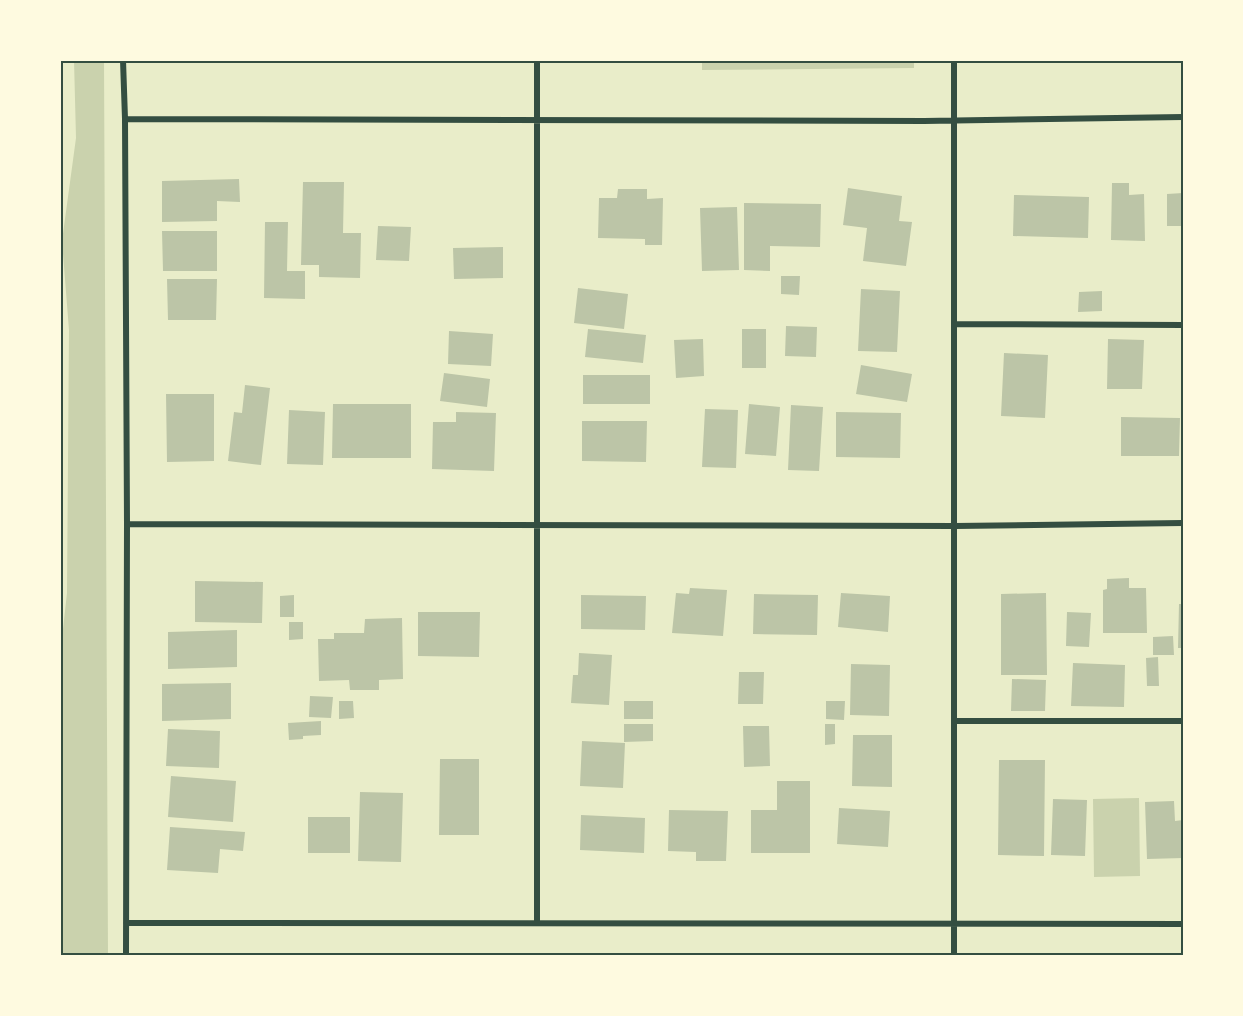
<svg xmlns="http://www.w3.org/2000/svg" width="1243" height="1016" font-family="'Fira Sans Condensed',sans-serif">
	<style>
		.green { fill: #cad2ad }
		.building { fill: #bcc5a7 }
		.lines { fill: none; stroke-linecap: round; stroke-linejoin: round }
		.minor { stroke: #344e41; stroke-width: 6 }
		.neatline { fill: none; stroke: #344e41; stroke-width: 2 }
	</style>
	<rect width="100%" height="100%" fill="#e9edc9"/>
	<path class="green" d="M 74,60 L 104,60 L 108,956 L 60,956 L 60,656 L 67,593 L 69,330 L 62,241 L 76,138 Z
		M 702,60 L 914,60 L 914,68 L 702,70 Z
		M 1139,798 L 1140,876 L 1094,877 L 1093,799 Z"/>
	<path class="building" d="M 239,179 L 240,202 L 217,201 L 217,221 L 162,222 L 162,181 Z
		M 303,182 L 344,182 L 343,233 L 361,233 L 360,278 L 319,277 L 319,265 L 301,265 Z
		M 1112,183 L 1129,183 L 1129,195 L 1144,194 L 1145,241 L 1111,240 Z
		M 848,188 L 902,196 L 899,221 L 912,222 L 906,266 L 863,261 L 867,228 L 843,225 Z
		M 618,189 L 647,189 L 647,199 L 663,198 L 662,245 L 645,245 L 645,239 L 598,238 L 599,198 L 617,198 Z
		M 1183,193 L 1183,226 L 1167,226 L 1167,194 Z
		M 1014,195 L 1089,197 L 1088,238 L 1013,236 Z
		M 744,203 L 821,204 L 820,247 L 770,246 L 770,271 L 744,270 Z
		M 737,207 L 739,270 L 702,271 L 700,208 Z
		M 265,222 L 288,222 L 287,271 L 305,271 L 305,299 L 264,298 Z
		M 378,226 L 411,227 L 409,261 L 376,260 Z
		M 162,231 L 217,231 L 217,271 L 163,271 Z
		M 503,247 L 503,278 L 454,279 L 453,248 Z
		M 781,276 L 800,276 L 799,295 L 781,294 Z
		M 167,279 L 217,279 L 216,320 L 168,320 Z
		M 578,288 L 628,294 L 624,329 L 574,323 Z
		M 861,289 L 900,291 L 897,352 L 858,351 Z
		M 1102,291 L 1102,311 L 1078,312 L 1079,292 Z
		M 786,326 L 817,327 L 816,357 L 785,356 Z
		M 588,329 L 646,335 L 643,363 L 585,357 Z
		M 742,329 L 766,329 L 766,368 L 742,368 Z
		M 449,331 L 493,334 L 491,366 L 448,364 Z
		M 703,339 L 704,376 L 676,378 L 674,340 Z
		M 1108,339 L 1144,340 L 1142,389 L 1107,389 Z
		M 1004,353 L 1048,355 L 1045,418 L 1001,416 Z
		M 861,365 L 912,374 L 907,402 L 856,394 Z
		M 444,373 L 490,379 L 487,407 L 440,401 Z
		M 583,375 L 650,375 L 650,404 L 583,404 Z
		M 245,385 L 270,388 L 261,465 L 228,461 L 234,412 L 242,413 Z
		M 166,394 L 214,394 L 214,461 L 167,462 Z
		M 333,404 L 411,404 L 411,458 L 332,458 Z
		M 749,404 L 780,407 L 776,456 L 745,454 Z
		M 791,405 L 823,407 L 819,471 L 788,470 Z
		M 705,409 L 738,410 L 736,468 L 702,467 Z
		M 289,410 L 325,412 L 323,465 L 287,464 Z
		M 456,412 L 496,413 L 494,471 L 432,469 L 433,422 L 456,422 Z
		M 836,412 L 901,413 L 900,458 L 836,457 Z
		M 1121,417 L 1180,418 L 1179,456 L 1121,456 Z
		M 582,421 L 647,421 L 646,462 L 582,461 Z
		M 1129,578 L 1129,588 L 1146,588 L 1147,633 L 1103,633 L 1103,590 L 1107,589 L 1107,579 Z
		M 195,581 L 263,582 L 262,623 L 195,622 Z
		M 690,588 L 727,590 L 723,636 L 672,633 L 676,593 L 689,594 Z
		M 841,593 L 890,596 L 888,632 L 838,627 Z
		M 1046,593 L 1047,675 L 1001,675 L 1001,594 Z
		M 754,594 L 818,595 L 817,635 L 753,634 Z
		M 294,595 L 294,617 L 280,617 L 280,596 Z
		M 581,595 L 646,596 L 645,630 L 581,629 Z
		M 1179,604 L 1183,604 L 1183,648 L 1178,648 Z
		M 418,612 L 480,612 L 479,657 L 418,656 Z
		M 1067,612 L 1091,613 L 1089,647 L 1066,646 Z
		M 402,618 L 403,679 L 379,680 L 379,690 L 350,690 L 349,680 L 319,681 L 318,639 L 334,639 L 334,633 L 364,633 L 365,619 Z
		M 289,622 L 303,622 L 303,639 L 289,640 Z
		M 237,630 L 237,667 L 168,669 L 168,632 Z
		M 1173,636 L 1174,655 L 1153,655 L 1153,637 Z
		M 579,653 L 612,655 L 609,705 L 571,703 L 573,675 L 578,675 Z
		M 1158,657 L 1159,686 L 1147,686 L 1146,658 Z
		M 1073,663 L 1125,665 L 1124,707 L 1071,706 Z
		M 851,664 L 890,665 L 889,716 L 850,715 Z
		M 739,672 L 764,672 L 763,704 L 738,704 Z
		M 1012,679 L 1046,680 L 1045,711 L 1011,711 Z
		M 231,683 L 231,719 L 162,721 L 162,684 Z
		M 310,696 L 333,697 L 331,718 L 309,717 Z
		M 339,701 L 353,701 L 354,718 L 339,719 Z
		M 624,701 L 653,701 L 653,719 L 624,719 Z
		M 826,701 L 845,701 L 844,720 L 826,719 Z
		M 321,721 L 321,735 L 303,736 L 303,739 L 289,740 L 288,723 Z
		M 624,724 L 653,724 L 653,741 L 624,742 Z
		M 825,724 L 835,724 L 835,744 L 825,745 Z
		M 743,726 L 769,726 L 770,766 L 744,767 Z
		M 168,729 L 220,731 L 219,768 L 166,766 Z
		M 853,735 L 892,735 L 892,787 L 852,786 Z
		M 582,741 L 625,743 L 623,788 L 580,786 Z
		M 440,759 L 479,759 L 479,835 L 439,835 Z
		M 999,760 L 1045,760 L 1044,856 L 998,855 Z
		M 171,776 L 236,781 L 233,822 L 168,817 Z
		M 777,781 L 810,781 L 810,853 L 751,853 L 751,810 L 777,810 Z
		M 360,792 L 403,793 L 401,862 L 358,861 Z
		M 1053,799 L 1087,800 L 1085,856 L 1051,855 Z
		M 1174,801 L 1175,821 L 1183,820 L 1183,858 L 1147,859 L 1145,802 Z
		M 839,808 L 890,811 L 888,847 L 837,844 Z
		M 669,810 L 728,811 L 726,861 L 696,861 L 696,852 L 668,851 Z
		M 581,815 L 645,818 L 644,853 L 580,850 Z
		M 308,817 L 350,817 L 350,853 L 308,853 Z
		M 170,827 L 245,832 L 243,851 L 220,849 L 218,873 L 167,870 Z"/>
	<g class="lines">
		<path class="minor" d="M 123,60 L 125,119 L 127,524 L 126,956
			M 954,60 L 954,956
			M 125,119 L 924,121 L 1183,117
			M 955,324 L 1183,325
			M 127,524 L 955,526 L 1183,523
			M 954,721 L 1183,721
			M 126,923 L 1183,924
			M 537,923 L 537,60"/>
	</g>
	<rect width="1243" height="1016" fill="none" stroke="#fefae0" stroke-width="123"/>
	<rect x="62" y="62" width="1120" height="892" class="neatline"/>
</svg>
